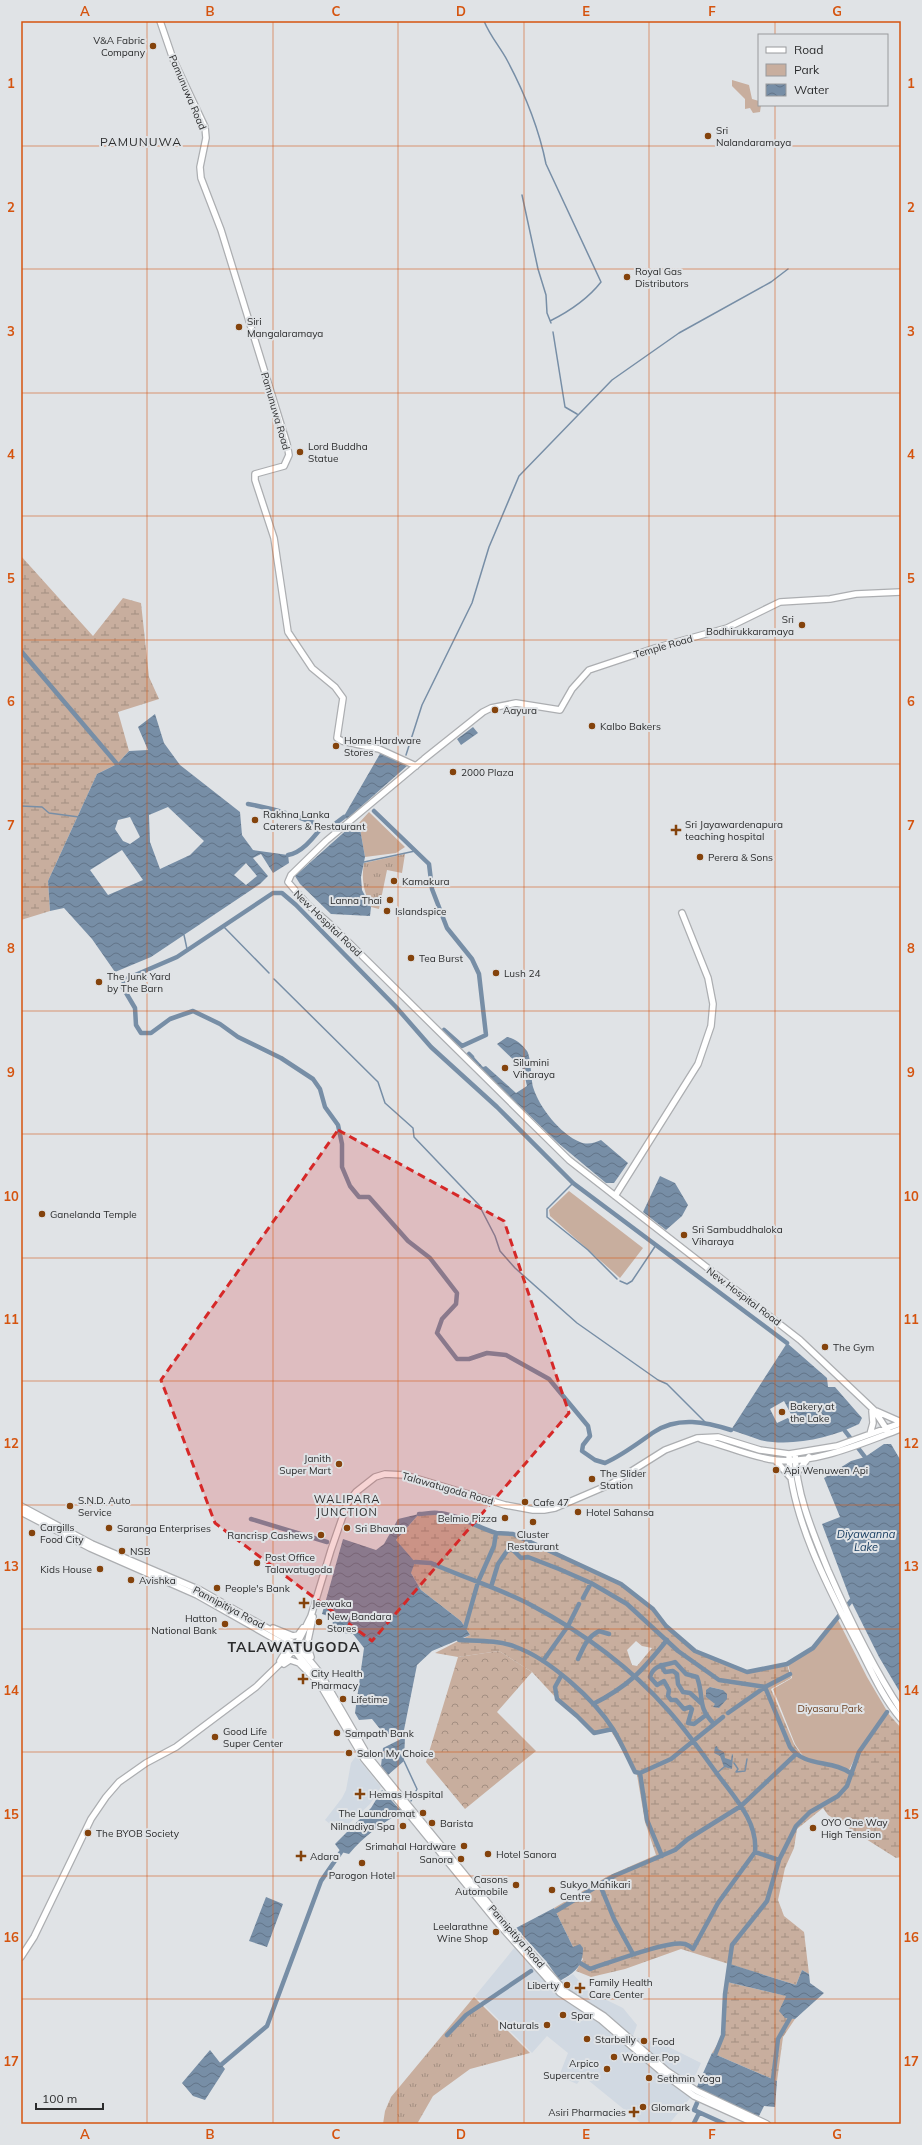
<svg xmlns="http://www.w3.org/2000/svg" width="922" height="2145" font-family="Mulish,sans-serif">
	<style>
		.built { fill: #d1d9e2 }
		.grass { fill: url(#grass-tufts) }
		.forest { fill: url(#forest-crowns) }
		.wetland { fill: url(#wetland-marsh); fill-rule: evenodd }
		.green { fill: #c8ae9e }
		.water { fill: url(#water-waves); fill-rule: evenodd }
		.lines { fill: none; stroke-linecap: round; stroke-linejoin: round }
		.stream { stroke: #778ea6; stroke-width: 1.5 }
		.canal { stroke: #778ea6; stroke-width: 4.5 }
		.major-casing { stroke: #acaeb1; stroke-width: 8 }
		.major { stroke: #fff; stroke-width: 5.5 }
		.marked { fill: #d62828; fill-opacity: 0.2; stroke: #d62828; stroke-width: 3; stroke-dasharray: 8 5; stroke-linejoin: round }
		.grid { fill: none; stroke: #d5540f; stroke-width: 1; stroke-opacity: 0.55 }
		.poi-dot { fill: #84430c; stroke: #e0e3e6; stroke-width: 1.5 }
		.labels { text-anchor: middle; stroke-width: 4; stroke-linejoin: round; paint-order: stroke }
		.poi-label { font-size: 10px; fill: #2b2c2d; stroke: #e0e3e6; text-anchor: start }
		.street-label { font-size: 10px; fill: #2b2c2d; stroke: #e0e3e6 }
		.park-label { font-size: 10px; fill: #6d4122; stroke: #e0e3e6 }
		.neighbourhood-label { font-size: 11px; letter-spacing: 1px; fill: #2b2c2d; stroke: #e0e3e6 }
		.water-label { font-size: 11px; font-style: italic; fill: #163c60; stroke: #e0e3e6 }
		.quarter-label { font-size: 12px; letter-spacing: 1px; fill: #2b2c2d; stroke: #e0e3e6 }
		.district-label { font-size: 14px; font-weight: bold; letter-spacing: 1px; fill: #2b2c2d; stroke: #e0e3e6 }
		.neatline { fill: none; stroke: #d5540f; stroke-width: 1.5 }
		.grid-label { font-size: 13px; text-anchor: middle; font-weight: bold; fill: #d5540f }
	</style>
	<defs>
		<pattern id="grass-tufts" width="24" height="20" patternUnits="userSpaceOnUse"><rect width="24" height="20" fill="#c8ae9e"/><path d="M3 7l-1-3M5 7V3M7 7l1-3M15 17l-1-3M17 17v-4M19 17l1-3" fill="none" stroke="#a38e81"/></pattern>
		<pattern id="forest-crowns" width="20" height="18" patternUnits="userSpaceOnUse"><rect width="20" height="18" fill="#c8ae9e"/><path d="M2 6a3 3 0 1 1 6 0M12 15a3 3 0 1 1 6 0" fill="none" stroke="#a38e81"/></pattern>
		<pattern id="wetland-marsh" width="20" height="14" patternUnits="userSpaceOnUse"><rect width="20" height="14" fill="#c8ae9e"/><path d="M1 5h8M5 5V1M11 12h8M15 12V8" fill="none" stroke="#a38e81"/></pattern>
		<pattern id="water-waves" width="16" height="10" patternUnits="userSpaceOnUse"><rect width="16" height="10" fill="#778ea6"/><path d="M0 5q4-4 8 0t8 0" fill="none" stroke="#627488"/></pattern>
	</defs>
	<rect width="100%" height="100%" fill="#e0e3e6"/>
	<path class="built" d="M 356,1756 L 381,1787 L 370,1804 L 340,1832 L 325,1820 L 342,1798 L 346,1790 L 351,1763 Z
		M 515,1947 L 558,1995 L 599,2023 L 662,2077 L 691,2097 L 669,2124 L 642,2124 L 583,2076 L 577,2084 L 559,2076 L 568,2053 L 547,2036 L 532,2053 L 475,1996 Z
		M 573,1974 L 588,1991 L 623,2008 L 637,2025 L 633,2036 L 669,2047 L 701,2063 L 691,2085 L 669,2069 L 605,2014 L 568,1990 L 560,1982 Z"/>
	<path class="grass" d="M 405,854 L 402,873 L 387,870 L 379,909 L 371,907 C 364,891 361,881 364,863 Z
		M 474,1997 L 530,2053 L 470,2069 L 433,2096 L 417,2124 L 383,2124 L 385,2111 L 391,2097 Z"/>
	<path class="forest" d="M 499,1651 L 532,1672 L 497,1712 L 536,1751 L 465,1809 L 426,1762 L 458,1657 Z"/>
	<path class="wetland" d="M 21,556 L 93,636 L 123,598 L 141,603 L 149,677 L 159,699 L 118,712 L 129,751 L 117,764 L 97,774 L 48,881 L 50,911 L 21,920 Z
		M 439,1513 C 466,1518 483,1532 513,1534 L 621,1584 L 653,1609 L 666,1626 L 695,1651 L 747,1672 L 787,1664 L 791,1678 L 771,1689 L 794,1744 L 805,1760 L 828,1764 L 849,1772 L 859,1752 L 887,1712 L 901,1728 L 901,1857 L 896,1858 L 828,1815 L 823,1808 L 797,1829 L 794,1848 L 785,1868 L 778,1900 L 784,1916 L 804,1932 L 809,1974 L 802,1970 L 796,1985 L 681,1949 L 625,1969 L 591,1977 L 576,1971 L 583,1959 L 573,1947 L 554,1908 L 608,1876 L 656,1855 L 645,1822 L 637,1775 L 611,1731 L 594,1733 L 577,1716 L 557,1699 L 532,1672 L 499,1651 L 458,1657 L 435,1653 L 470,1635 L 461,1621 L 421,1590 L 411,1573 L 396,1540 L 419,1514 ZM 636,1641 L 642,1646 L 652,1648 L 637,1666 L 632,1665 L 627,1650 ZM 710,1687 L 723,1690 L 719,1708 L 713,1706 L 715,1705 Z
		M 727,1982 L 787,1996 L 785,2018 L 795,2019 L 783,2037 L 777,2081 L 712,2053 L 723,2035 Z"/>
	<path class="green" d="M 732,80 L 749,85 L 752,99 L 759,101 L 759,105 L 761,105 L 760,112 L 753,113 L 750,108 L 745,109 L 745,99 L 732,86 Z
		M 369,812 L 405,847 L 396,853 L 365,857 L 359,823 Z
		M 569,1191 L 643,1248 L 620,1278 L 550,1216 L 549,1210 Z
		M 838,1620 L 867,1677 L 887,1711 L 858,1752 L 849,1770 L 829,1763 L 805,1759 L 795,1744 L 773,1689 L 792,1678 L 788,1665 L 814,1649 Z"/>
	<path class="water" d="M 155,714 L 164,743 L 180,765 L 240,812 L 242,835 L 253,850 L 288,855 L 289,863 L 273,873 L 261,854 L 253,858 L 268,876 L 260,884 L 151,957 L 115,972 L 92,939 L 64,908 L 50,911 L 48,881 L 97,774 L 117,764 L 129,751 L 148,750 L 138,727 ZM 168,807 L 204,841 L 190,855 L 160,869 L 150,842 L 149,815 ZM 130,817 L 140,837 L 130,844 L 123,841 L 115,829 L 118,820 ZM 122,850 L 143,880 L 108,895 L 90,870 ZM 246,863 L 257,876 L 246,885 L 234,875 Z
		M 473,727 L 478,733 L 461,745 L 457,739 Z
		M 381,752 L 407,766 L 347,819 L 344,816 Z
		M 359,823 L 365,857 L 361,877 L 362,890 L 371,907 L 370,916 L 331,914 L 300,884 L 295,876 L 351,826 Z
		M 507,1037 C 515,1038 523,1045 527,1051 C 531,1057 531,1078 533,1087 C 539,1107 560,1134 580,1142 C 587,1145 595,1143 601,1140 L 628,1163 L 614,1183 L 606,1183 L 558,1143 L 470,1058 L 473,1056 L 483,1067 L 486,1066 L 516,1093 L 527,1086 L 523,1069 L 497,1044 Z
		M 660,1176 L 675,1183 L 688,1205 L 682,1216 L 666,1230 L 643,1212 Z
		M 787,1343 L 827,1378 L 828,1387 L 835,1387 L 862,1418 L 859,1424 C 831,1438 791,1447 760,1440 C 751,1437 741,1433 731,1430 ZM 784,1401 L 792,1416 L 777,1423 L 770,1409 Z
		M 884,1444 L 891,1444 L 901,1461 L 901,1694 L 879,1657 L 851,1601 L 822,1524 L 840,1517 L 824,1478 L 851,1461 L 865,1457 Z
		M 419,1514 L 396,1540 L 415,1562 L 411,1573 L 421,1590 L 461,1621 L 470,1635 L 432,1651 L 417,1665 L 404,1730 L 381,1736 L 380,1729 L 372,1719 L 359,1720 L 355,1713 L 364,1648 L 353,1634 L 330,1632 L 334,1618 L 322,1614 L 343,1539 L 376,1550 L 384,1544 L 398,1519 Z
		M 710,1687 L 723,1690 L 727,1694 L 727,1699 L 719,1708 L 713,1707 L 715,1704 L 706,1697 L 706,1690 Z
		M 405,1737 L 404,1761 L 388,1775 L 381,1766 L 383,1748 Z
		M 717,1746 L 718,1749 L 724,1752 L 725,1758 L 731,1760 L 732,1754 L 733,1755 L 732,1769 L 724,1767 L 720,1756 L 714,1753 L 715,1747 Z
		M 382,1790 L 402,1812 C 381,1824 364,1836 349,1854 L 341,1852 L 335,1844 L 371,1808 Z
		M 266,1897 L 283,1904 L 267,1947 L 249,1941 Z
		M 554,1908 L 573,1947 L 580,1944 L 583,1948 C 583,1967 575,1972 560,1981 L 546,1961 L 516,1928 Z
		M 730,1964 L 796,1985 L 802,1970 L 809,1974 L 810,1983 L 824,1993 L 795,2019 L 785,2018 L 779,2011 L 786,1996 L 727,1982 Z
		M 210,2050 L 225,2069 L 205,2100 L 193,2096 L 182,2083 Z
		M 712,2053 L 777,2081 L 775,2107 L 764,2106 L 758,2118 L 696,2089 Z"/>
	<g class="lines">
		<path class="stream" d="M 484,21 C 490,36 500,47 507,60 C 524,92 539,129 546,164 L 601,282 C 587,300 570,311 550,321
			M 522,195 L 538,269 L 546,295 L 547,313 L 551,323
			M 553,332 L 565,407 L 577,414
			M 406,755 L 422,705 L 472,603 L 489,547 L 519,476 L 612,380 L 679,333 L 771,282 L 788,269
			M 21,806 L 42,807 L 49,813 L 79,817
			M 364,862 L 415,851
			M 223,926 L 269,973
			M 184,935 L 187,949
			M 274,979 L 378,1082 L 385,1103 L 413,1128 L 414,1137 L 479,1205 L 495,1236 L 500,1251 L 515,1268 L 577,1323 L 658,1380 L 667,1384 L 705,1422
			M 573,1183 L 547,1209 L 547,1217 L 588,1250 L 617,1279
			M 620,1281 L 627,1284 L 632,1281 L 656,1245
			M 404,1761 L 417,1789 L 411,1801
			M 734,1763 L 738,1769 L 736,1772 L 745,1771 L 747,1759
			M 717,1773 L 724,1767
			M 399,1809 L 402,1812"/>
		<path class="canal" d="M 21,651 L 117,764
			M 248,804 C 276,809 302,817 328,829 L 344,817
			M 374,811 L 429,864 L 432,889 L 447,928 L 472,959 L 479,974 L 486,1035 L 462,1046 L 444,1030
			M 288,855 C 302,853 314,837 322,827
			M 469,1054 L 472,1057
			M 731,1430 C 706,1422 678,1416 654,1432 C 638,1443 623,1455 605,1463 L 595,1460 L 582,1451 L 583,1445 L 590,1436 L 588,1426 L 549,1379 L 506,1355 L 487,1353 L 469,1359 L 457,1359 L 437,1333 L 442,1319 L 456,1304 L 457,1293 L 430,1258 L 408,1241 L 369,1197 L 359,1197 L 350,1186 L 342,1167 L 342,1144 L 338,1125 L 325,1107 L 320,1089 L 313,1079 L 281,1058 L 238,1037 L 220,1024 L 193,1011 L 170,1019 L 151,1033 L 141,1033 L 136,1025 L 135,1008 L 122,986 L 126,979 L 177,957 L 273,893 L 282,893 L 296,905 L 396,1007 L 431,1047 L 497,1107 L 573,1183 L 787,1343
			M 845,1431 L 865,1457
			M 419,1514 C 425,1514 432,1512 438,1513 C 454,1513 479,1528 496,1533 L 494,1546 L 478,1582 L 465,1628
			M 251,1519 L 327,1542
			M 496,1533 L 513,1534 L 621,1584 L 653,1609 L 666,1626 L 695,1651 L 747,1672 L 787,1664 L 813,1648 L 851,1601
			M 415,1562 L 431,1563 C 464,1578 499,1588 531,1605 C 582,1632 630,1667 668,1710 C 686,1730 702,1753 718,1775 C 735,1798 758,1822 755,1852 L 718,1903 L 693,1949 C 691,1947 688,1945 685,1944 C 668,1940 609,1963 590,1969 L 580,1963
			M 491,1587 L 498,1564 L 507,1551 L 512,1549 L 521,1558 L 528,1557 L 559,1569 L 591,1583 L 627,1604 L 678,1651 L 719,1680 L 765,1687 L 790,1747 C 805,1768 832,1759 852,1774
			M 583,1598 L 591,1583
			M 459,1640 C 478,1641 498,1640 516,1647 C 549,1659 594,1699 613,1729 C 621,1742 628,1758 635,1772 L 640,1773 L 671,1759 L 723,1717
			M 578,1659 C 584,1647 586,1638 599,1631 L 609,1634
			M 543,1661 L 568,1626 L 579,1604
			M 661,1665 L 665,1672 L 673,1671 L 677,1674 L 678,1684 L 683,1692 L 690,1693 L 701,1703
			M 561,1676 L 555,1687 L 557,1699 L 577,1716 L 594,1733 L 613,1729
			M 593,1704 C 629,1686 643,1670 667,1640
			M 728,1713 L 765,1687 L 790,1674
			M 706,1715 L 694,1724 L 688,1723 L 692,1709 L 690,1707 L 684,1709 L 676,1700 L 671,1700 L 668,1696 L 669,1690 L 664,1681 L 657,1685 L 650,1677 C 654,1664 664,1666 675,1662 L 686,1674 L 697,1677 C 705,1699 696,1705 714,1724
			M 640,1773 L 647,1820 L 662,1856
			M 755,1852 L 779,1860
			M 600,1885 L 614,1919 L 633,1954
			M 556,1911 L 614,1876 L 675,1850 L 688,1839 L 741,1806 L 795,1755
			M 447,2035 L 466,2015 L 531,1971
			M 715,2055 L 723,2035 L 725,1994 L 732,1945 L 767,1901 L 779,1860 L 796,1826 L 810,1812 L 838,1796 L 847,1786 L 859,1752 L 887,1712
			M 222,2064 L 267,2026 L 321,1881 L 341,1852
			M 773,2079 L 778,2039 L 790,2018
			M 697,2103 L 694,2110 L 725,2124
			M 694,2123 L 699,2113"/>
		<defs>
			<path id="major" d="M 160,21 L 173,59 L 205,127 L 206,138 L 200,167 L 201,178 L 221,230 L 287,444 L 289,455 L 284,466 L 255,474 L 255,480 L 274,538 L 288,632 L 312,668 L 335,687 L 343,698 L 337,738 L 342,741 L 379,749 L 416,766
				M 615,1196 L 698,1064 L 711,1026 L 713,1004 L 708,978 L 682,913
				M 876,1411 L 901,1422
				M 889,1433 L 874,1410 L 800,1340 L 569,1160 L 330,924 L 308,905 L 288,882 L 291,875 L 326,841 L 424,759 L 483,712 L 491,708 L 516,703 L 560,710 L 572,689 L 589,670 L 655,648 L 727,628 L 780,602 L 830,599 L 856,594 L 901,592
				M 870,1434 L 873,1423 L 872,1411
				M 701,1439 C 725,1445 750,1457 775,1460 C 815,1465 864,1442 901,1429
				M 795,1453 C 796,1494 813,1533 828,1570 C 849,1618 872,1666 901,1710
				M 789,1454 C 790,1518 832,1595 861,1651 C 873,1675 884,1699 901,1719
				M 775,1460 L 791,1478
				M 796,1474 L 809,1457
				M 21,1506 L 92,1544 L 200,1590 L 297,1645 L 320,1673 L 368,1756 L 506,1925 L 566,1992 L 604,2016 L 667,2071 L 697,2091 L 767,2124
				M 21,1512 L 90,1548 L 197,1595 L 294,1650 L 315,1676 L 364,1759 L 496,1921 L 560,1993 L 601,2020 L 664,2074 L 694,2096 L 756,2124
				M 273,1628 L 293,1636 L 298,1635 L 303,1628
				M 276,1641 L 286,1651 L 280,1661
				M 311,1657 L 307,1645 L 313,1617
				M 284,1664 L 290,1660 L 299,1663 L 313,1677
				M 21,1957 L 34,1937 L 91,1819 L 106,1797 L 119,1782 L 146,1763 L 176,1747 L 256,1687 L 294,1650 L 311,1616 L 331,1550 L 347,1504 L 356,1492 L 375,1477 L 385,1474 L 405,1475 L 505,1505 L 533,1510 L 544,1510 L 555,1508 L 611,1484 L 665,1450 L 697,1438 L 718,1437 L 760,1450 L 789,1454 L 837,1446 L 901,1423"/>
		</defs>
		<use href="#major" class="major-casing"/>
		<use href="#major" class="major"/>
	</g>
	<path class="marked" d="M 338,1130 L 504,1221 L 569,1413 L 372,1641 L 215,1523 L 161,1380 Z"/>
	<path class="grid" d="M 147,21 L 147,2124M 273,21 L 273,2124M 398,21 L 398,2124M 524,21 L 524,2124M 649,21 L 649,2124M 775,21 L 775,35M 775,105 L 775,2124M 21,146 L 901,146M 21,269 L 901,269M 21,393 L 901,393M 21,516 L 901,516M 21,640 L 901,640M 21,764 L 901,764M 21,887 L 901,887M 21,1011 L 901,1011M 21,1134 L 901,1134M 21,1258 L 901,1258M 21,1381 L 901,1381M 21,1505 L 901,1505M 21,1629 L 901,1629M 21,1752 L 901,1752M 21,1876 L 901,1876M 21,1999 L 901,1999"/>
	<g class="poi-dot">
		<circle cx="153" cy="46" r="4"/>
		<circle cx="708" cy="136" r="4"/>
		<circle cx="627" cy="277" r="4"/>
		<circle cx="239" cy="327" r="4"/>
		<circle cx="300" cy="452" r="4"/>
		<circle cx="802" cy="625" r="4"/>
		<circle cx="495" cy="710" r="4"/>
		<circle cx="592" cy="726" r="4"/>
		<circle cx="336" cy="746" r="4"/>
		<circle cx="453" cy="772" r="4"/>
		<circle cx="255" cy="820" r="4"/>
		<path d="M674 824h4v4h4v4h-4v4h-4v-4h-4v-4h4z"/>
		<circle cx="700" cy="857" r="4"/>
		<circle cx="394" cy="881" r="4"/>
		<circle cx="390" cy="900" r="4"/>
		<circle cx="387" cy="911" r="4"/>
		<circle cx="411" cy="958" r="4"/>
		<circle cx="496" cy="973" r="4"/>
		<circle cx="99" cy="982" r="4"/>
		<circle cx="505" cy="1068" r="4"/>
		<circle cx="42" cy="1214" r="4"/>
		<circle cx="684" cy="1235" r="4"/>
		<circle cx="825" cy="1347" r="4"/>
		<circle cx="782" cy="1412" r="4"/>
		<circle cx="339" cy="1464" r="4"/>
		<circle cx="776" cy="1470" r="4"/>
		<circle cx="592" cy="1479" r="4"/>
		<circle cx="525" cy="1502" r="4"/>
		<circle cx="70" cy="1506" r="4"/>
		<circle cx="578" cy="1512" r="4"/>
		<circle cx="505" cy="1518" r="4"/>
		<circle cx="533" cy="1522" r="4"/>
		<circle cx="109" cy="1528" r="4"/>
		<circle cx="347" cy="1528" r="4"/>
		<circle cx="32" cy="1533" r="4"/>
		<circle cx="321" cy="1535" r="4"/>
		<circle cx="122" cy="1551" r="4"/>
		<circle cx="257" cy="1563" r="4"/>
		<circle cx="100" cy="1569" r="4"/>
		<circle cx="131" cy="1580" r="4"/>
		<circle cx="217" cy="1588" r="4"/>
		<path d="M302 1597h4v4h4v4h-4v4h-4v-4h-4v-4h4z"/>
		<circle cx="319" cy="1622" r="4"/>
		<circle cx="225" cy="1624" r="4"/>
		<path d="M301 1673h4v4h4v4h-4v4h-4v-4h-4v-4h4z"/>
		<circle cx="343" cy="1699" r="4"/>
		<circle cx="337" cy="1733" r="4"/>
		<circle cx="215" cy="1737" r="4"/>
		<circle cx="349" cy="1753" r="4"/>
		<path d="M358 1788h4v4h4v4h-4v4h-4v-4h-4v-4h4z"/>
		<circle cx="423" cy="1813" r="4"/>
		<circle cx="432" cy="1823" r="4"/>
		<circle cx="403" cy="1826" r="4"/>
		<circle cx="813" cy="1828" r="4"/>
		<circle cx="88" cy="1833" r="4"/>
		<circle cx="464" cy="1846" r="4"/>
		<circle cx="488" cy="1854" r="4"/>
		<path d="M299 1850h4v4h4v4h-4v4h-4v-4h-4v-4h4z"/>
		<circle cx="461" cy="1859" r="4"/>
		<circle cx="362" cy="1863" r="4"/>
		<circle cx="516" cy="1885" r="4"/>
		<circle cx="552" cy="1890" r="4"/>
		<circle cx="496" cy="1932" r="4"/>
		<circle cx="567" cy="1985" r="4"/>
		<path d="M578 1982h4v4h4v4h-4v4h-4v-4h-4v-4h4z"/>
		<circle cx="563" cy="2015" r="4"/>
		<circle cx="547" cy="2025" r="4"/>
		<circle cx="587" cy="2039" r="4"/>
		<circle cx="644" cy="2041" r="4"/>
		<circle cx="614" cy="2057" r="4"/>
		<circle cx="607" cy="2069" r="4"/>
		<circle cx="649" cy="2078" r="4"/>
		<circle cx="643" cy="2107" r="4"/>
		<path d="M632 2106h4v4h4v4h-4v4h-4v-4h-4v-4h4z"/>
	</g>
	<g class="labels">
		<g class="poi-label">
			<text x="145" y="44" text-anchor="end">V&amp;A Fabric<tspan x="145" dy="12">Company</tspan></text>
			<text x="716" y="134">Sri<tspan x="716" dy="12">Nalandaramaya</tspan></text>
			<text x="635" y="275">Royal Gas<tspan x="635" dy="12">Distributors</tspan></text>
			<text x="247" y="325">Siri<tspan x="247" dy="12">Mangalaramaya</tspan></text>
			<text x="308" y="450">Lord Buddha<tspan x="308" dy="12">Statue</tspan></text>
			<text x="794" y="623" text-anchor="end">Sri<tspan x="794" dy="12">Bodhirukkaramaya</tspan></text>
			<text x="503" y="714">Aayura</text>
			<text x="600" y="730">Kalbo Bakers</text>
			<text x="344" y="744">Home Hardware<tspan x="344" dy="12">Stores</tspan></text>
			<text x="461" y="776">2000 Plaza</text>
			<text x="263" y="818">Rakhna Lanka<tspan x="263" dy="12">Caterers &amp; Restaurant</tspan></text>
			<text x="685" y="828">Sri Jayawardenapura<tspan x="685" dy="12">teaching hospital</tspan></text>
			<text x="708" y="861">Perera &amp; Sons</text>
			<text x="402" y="885">Kamakura</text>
			<text x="382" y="904" text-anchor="end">Lanna Thai</text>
			<text x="395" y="915">Islandspice</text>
			<text x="419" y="962">Tea Burst</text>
			<text x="504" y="977">Lush 24</text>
			<text x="107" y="980">The Junk Yard<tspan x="107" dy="12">by The Barn</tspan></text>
			<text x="513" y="1066">Silumini<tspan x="513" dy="12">Viharaya</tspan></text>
			<text x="50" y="1218">Ganelanda Temple</text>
			<text x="692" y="1233">Sri Sambuddhaloka<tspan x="692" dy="12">Viharaya</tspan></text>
			<text x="833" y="1351">The Gym</text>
			<text x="790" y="1410">Bakery at<tspan x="790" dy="12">the Lake</tspan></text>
			<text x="331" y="1462" text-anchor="end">Janith<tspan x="331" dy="12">Super Mart</tspan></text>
			<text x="784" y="1474">Api Wenuwen Api</text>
			<text x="600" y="1477">The Slider<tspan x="600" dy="12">Station</tspan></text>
			<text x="78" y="1504">S.N.D. Auto<tspan x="78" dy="12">Service</tspan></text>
			<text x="533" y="1506">Cafe 47</text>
			<text x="586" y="1516">Hotel Sahansa</text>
			<text x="497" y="1522" text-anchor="end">Belmio Pizza</text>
			<text x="40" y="1531">Cargills<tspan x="40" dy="12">Food City</tspan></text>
			<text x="117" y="1532">Saranga Enterprises</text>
			<text x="355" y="1532">Sri Bhavan</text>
			<text x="533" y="1538" text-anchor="middle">Cluster<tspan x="533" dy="12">Restaurant</tspan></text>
			<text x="313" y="1539" text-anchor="end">Rancrisp Cashews</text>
			<text x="130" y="1555">NSB</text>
			<text x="265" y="1561">Post Office<tspan x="265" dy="12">Talawatugoda</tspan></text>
			<text x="92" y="1573" text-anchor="end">Kids House</text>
			<text x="139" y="1584">Avishka</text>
			<text x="225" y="1592">People's Bank</text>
			<text x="312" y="1607">Jeewaka</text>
			<text x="327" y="1620">New Bandara<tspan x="327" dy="12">Stores</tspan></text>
			<text x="217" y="1622" text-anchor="end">Hatton<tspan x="217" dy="12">National Bank</tspan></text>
			<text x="311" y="1677">City Health<tspan x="311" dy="12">Pharmacy</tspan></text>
			<text x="351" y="1703">Lifetime</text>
			<text x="223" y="1735">Good Life<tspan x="223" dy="12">Super Center</tspan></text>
			<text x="345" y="1737">Sampath Bank</text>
			<text x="357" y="1757">Salon My Choice</text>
			<text x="369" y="1798">Hemas Hospital</text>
			<text x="415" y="1817" text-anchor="end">The Laundromat</text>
			<text x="821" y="1826">OYO One Way<tspan x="821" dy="12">High Tension</tspan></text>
			<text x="440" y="1827">Barista</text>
			<text x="395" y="1830" text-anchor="end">Nilnadiya Spa</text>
			<text x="96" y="1837">The BYOB Society</text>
			<text x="456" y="1850" text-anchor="end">Srimahal Hardware</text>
			<text x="496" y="1858">Hotel Sanora</text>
			<text x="310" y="1860">Adara</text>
			<text x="453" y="1863" text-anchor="end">Sanora</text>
			<text x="362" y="1879" text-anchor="middle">Parogon Hotel</text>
			<text x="508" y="1883" text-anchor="end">Casons<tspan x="508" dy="12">Automobile</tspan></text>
			<text x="560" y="1888">Sukyo Mahikari<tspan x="560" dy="12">Centre</tspan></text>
			<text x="488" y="1930" text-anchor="end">Leelarathne<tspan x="488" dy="12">Wine Shop</tspan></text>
			<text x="589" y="1986">Family Health<tspan x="589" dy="12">Care Center</tspan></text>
			<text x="559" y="1989" text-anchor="end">Liberty</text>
			<text x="571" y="2019">Spar</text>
			<text x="539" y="2029" text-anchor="end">Naturals</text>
			<text x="595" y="2043">Starbelly</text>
			<text x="652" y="2045">Food</text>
			<text x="622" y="2061">Wonder Pop</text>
			<text x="599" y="2067" text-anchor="end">Arpico<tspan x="599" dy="12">Supercentre</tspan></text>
			<text x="657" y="2082">Sethmin Yoga</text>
			<text x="651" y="2111">Glomark</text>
			<text x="626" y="2116" text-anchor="end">Asiri Pharmacies</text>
		</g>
		<g class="street-label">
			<text transform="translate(188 92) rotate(67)" y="4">Pamunuwa Road</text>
			<text transform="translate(276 411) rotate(74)" y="4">Pamunuwa Road</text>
			<text transform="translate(663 646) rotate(-16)" y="4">Temple Road</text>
			<text transform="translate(328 923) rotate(44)" y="4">New Hospital Road</text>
			<text transform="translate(744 1296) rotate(37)" y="4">New Hospital Road</text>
			<text transform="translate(448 1488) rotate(16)" y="4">Talawatugoda Road</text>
			<text transform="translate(229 1607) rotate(28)" y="4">Pannipitiya Road</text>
			<text transform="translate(517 1936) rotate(49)" y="4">Pannipitiya Road</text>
		</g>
		<g class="park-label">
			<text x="830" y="1712">Diyasaru Park</text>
		</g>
		<g class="neighbourhood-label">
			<text x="347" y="1503">WALIPARA<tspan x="347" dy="13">JUNCTION</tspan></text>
		</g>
		<g class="water-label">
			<text x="866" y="1538">Diyawanna<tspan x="866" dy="13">Lake</tspan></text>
		</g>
		<g class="quarter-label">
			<text x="141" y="146">PAMUNUWA</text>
		</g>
		<g class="district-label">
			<text x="294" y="1652">TALAWATUGODA</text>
		</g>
	</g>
	<rect width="922" height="2145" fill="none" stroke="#e0e3e6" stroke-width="44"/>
	<rect x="758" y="34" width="130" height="72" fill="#e0e3e6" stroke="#989a9c"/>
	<rect x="766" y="47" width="20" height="6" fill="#ffffff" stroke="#989a9c"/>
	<text x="794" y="54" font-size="12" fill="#2b2c2d">Road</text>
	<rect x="766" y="64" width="20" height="12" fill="#c8ae9e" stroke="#989a9c"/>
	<text x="794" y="74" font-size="12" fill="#2b2c2d">Park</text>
	<rect x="766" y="84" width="20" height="12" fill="url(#water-waves)" stroke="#989a9c"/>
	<text x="794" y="94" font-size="12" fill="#2b2c2d">Water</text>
	<path d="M36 2103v6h67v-6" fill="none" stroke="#2b2c2d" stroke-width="2"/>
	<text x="42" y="2103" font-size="12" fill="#2b2c2d" stroke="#e0e3e6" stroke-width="3" paint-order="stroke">100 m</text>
	<rect x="22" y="22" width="878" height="2101" class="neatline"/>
	<g class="grid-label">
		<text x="85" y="16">A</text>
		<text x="210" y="16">B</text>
		<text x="336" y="16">C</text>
		<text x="461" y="16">D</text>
		<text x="586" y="16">E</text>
		<text x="712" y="16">F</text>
		<text x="837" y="16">G</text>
		<text x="11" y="88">1</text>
		<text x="911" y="88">1</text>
		<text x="11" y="212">2</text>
		<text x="911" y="212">2</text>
		<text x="11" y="336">3</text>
		<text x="911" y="336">3</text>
		<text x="11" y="459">4</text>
		<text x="911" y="459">4</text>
		<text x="11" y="583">5</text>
		<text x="911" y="583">5</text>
		<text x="11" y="706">6</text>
		<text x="911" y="706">6</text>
		<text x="11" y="830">7</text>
		<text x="911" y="830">7</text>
		<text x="11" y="953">8</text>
		<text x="911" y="953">8</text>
		<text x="11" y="1077">9</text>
		<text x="911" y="1077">9</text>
		<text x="11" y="1201">10</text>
		<text x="911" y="1201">10</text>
		<text x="11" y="1324">11</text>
		<text x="911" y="1324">11</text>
		<text x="11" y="1448">12</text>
		<text x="911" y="1448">12</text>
		<text x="11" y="1571">13</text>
		<text x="911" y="1571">13</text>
		<text x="11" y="1695">14</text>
		<text x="911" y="1695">14</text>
		<text x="11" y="1819">15</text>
		<text x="911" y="1819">15</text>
		<text x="11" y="1942">16</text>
		<text x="911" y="1942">16</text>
		<text x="11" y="2066">17</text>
		<text x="911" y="2066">17</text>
		<text x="85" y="2139">A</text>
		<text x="210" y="2139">B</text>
		<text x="336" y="2139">C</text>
		<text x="461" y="2139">D</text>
		<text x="586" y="2139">E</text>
		<text x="712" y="2139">F</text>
		<text x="837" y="2139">G</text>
	</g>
</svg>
